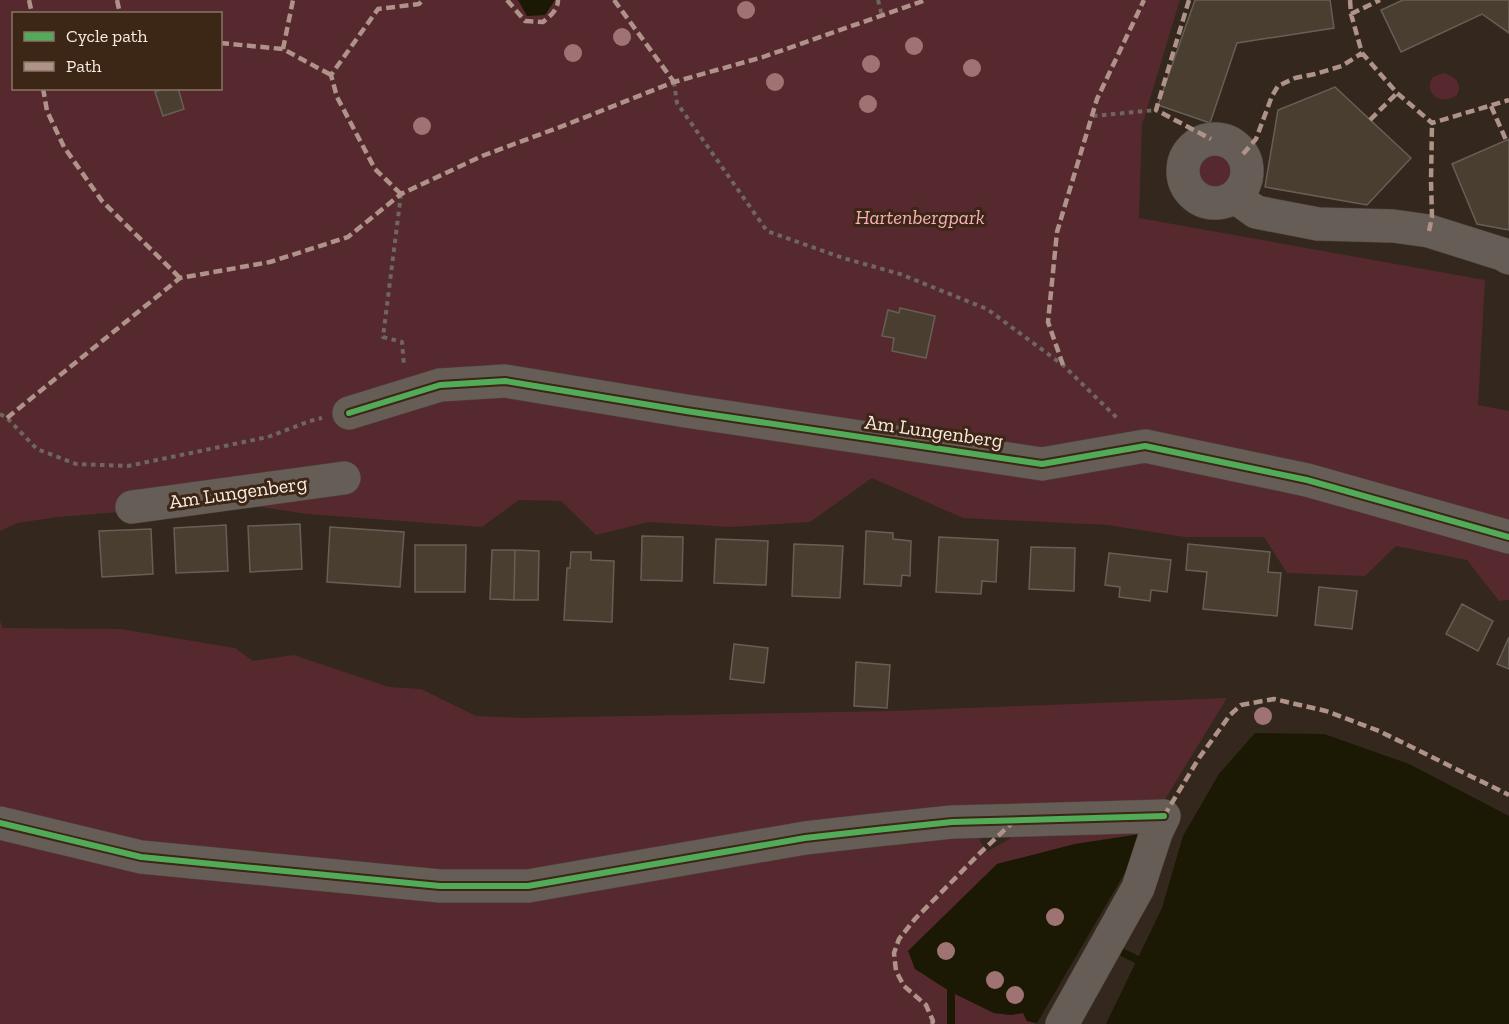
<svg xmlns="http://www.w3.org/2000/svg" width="1509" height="1024" font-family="'Zilla Slab',serif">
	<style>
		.green { fill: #56292f; fill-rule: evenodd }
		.water { fill: #1b1803 }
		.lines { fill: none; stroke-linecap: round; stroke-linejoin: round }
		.stream { stroke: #1b1803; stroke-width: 8 }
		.building { fill: #493e30; stroke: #675f56; stroke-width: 1.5 }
		.minor-casing { stroke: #4f443d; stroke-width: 34 }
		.path { stroke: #6e665f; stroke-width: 4; stroke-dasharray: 4.5 4.5; stroke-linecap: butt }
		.minor { stroke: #665d56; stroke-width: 33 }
		.quiet { stroke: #af9288; stroke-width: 4.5; stroke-dasharray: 9 4.5; stroke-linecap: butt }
		.cycleway-casing { stroke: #3c2615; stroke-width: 10 }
		.cycleway { stroke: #51ab58; stroke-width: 6 }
		.tree { fill: #9f7273 }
		.labels { text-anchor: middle; stroke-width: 6; stroke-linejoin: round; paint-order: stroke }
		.park-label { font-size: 20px; font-style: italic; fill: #f7afb9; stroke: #3c2615 }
		.street-label { font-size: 20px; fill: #fbebe1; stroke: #3c2615 }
	</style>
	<rect width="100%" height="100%" fill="#33271e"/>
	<path class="green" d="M 0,0 L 1180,0 L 1142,125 L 1139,218 L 1485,280 L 1478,405 L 1509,411 L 1509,600 L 1499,601 L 1467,560 L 1396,546 L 1365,576 L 1287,573 L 1264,537 L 1185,537 L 1107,525 L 963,518 L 872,478 L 810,522 L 731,527 L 649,522 L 596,535 L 561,501 L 519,500 L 482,527 L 307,514 L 261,507 L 194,506 L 58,517 L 17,523 L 0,531 ZM 14,14 L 220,14 L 220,88 L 14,88 Z
		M 1443,73 C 1455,76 1463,83 1457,95 C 1442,106 1422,94 1433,77 Z
		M1197 173a20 20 0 1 1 40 0a20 20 0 1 1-40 0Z
		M 0,621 L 3,628 L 121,629 L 235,648 L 253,661 L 294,655 L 389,687 L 421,689 L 476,716 L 523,718 L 892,711 L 1227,698 L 1164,801 L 1010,812 L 979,839 L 987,852 L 1023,831 L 1148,833 L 1075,844 L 997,864 L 927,977 L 951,992 L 994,1013 L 1011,1015 L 1023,1013 L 1027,1021 L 1037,1024 L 0,1024 Z"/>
	<path class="water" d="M 518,0 L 555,0 L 545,15 L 527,16 Z
		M 1255,733 L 1324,734 L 1409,764 L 1509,816 L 1509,1024 L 1106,1024 L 1162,908 L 1183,836 L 1219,774 Z
		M 1148,833 L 1037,1023 L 1027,1021 L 1023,1013 L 1011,1015 L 994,1013 L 951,992 L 915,969 L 908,951 L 997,864 L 1075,844 Z"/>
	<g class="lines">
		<path class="stream" d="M 1111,947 L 1138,960
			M 951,1024 L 951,992"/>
	</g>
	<path class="building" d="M 1195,0 L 1330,0 L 1334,28 L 1237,43 L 1210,123 L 1158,105 Z
		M 1403,0 L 1509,0 L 1509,33 L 1482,14 L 1401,52 L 1381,10 Z
		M 1335,87 L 1411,158 L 1367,205 L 1265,187 L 1278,110 Z
		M 165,88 L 178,88 L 184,109 L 163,116 L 155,92 Z
		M 1509,139 L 1509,230 L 1477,224 L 1452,164 Z
		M 900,308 L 935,316 L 926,358 L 892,351 L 894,338 L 882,336 L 888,310 L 899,313 Z
		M 300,524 L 302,569 L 250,572 L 248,526 Z
		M 226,525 L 228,571 L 176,573 L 174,528 Z
		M 330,527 L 404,532 L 400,587 L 327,582 Z
		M 151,529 L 153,574 L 102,577 L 99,531 Z
		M 866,531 L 893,533 L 893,539 L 911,541 L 910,576 L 902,575 L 901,586 L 864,584 Z
		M 642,536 L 683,537 L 682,581 L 641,580 Z
		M 939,537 L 998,540 L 996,582 L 982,581 L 981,594 L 936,592 Z
		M 716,539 L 768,541 L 766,585 L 714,583 Z
		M 794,544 L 843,546 L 840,598 L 792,596 Z
		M 1188,544 L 1270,552 L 1268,572 L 1281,573 L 1277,616 L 1203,609 L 1207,572 L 1186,570 Z
		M 415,545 L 466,545 L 465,592 L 415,592 Z
		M 1031,547 L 1075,548 L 1074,591 L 1029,589 Z
		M 492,550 L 515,550 L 514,600 L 490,599 Z
		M 515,550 L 539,551 L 538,600 L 514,600 Z
		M 571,552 L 591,552 L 591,560 L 614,561 L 612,622 L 564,620 L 567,568 L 570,568 Z
		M 1109,553 L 1171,560 L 1167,592 L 1151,590 L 1150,601 L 1119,597 L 1120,587 L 1105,585 Z
		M 1319,587 L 1357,591 L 1352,629 L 1315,625 Z
		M 1462,604 L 1493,621 L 1478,651 L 1446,634 Z
		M 1509,637 L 1509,669 L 1497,664 Z
		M 734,644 L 768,648 L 764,683 L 730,679 Z
		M 856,662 L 890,665 L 887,708 L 854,706 Z"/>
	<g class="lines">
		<defs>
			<path id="minor" d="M1183 171a32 32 0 1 1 64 0a32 32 0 1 1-64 0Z
				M 1235,197 L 1256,212 L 1318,224 L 1393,226 L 1429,231 L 1502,254 L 1509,258
				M 349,413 L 440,385 L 505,381 L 686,411 L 1042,464 L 1145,446 L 1307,480 L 1509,537
				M 132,507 L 344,478
				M 0,823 L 141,857 L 440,886 L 528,886 L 805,838 L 876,830 L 952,822 L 1164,816 L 1156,833 L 1138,888 L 1062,1024"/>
		</defs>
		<use href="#minor" class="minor-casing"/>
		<path class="path" d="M 878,0 L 882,16
			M 674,82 L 677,103 L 767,231 L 843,258 L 900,274 L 987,309 L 1063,365 L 1119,420
			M 1093,116 L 1156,110
			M 401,194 L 383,337 L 402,342 L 404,366
			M 0,414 L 7,418 L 37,449 L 76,464 L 128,466 L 268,437 L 310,421 L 322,418"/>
		<use href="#minor" class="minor"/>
		<path class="quiet" d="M 29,0 L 32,14
			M 117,0 L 120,14
			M 507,0 L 525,21 L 543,22 C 550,16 558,10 558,0
			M 614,0 L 674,82
			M 1189,0 L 1156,110 L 1211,139
			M 1350,0 L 1351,14 L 1362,53 L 1397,93 L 1432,123 L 1509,100
			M 1351,14 L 1380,0
			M 220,43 L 283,49 L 331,75
			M 283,49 L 293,0
			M 43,88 L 47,111 L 64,147 L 102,201 L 180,278
			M 1491,106 L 1506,140
			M 1370,120 L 1397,93
			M 1243,154 L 1256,139 L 1272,96 L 1278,86 L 1295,78 L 1315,74 L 1342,66 L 1362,53
			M 401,194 L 375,169 L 337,97 L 331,75 L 378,9 L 419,4 L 423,0
			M 1429,231 L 1432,217 L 1431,181 L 1432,123
			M 1063,365 L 1048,322 L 1057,232 L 1097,99 L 1144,0
			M 7,418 L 180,278 L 270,262 L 348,237 L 401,194 L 482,156 L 568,124 L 674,82 L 763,57 L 926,0
			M 1164,816 L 1199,758 L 1230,715 L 1241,705 L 1274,699 L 1326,711 L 1379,731 L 1509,795
			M 932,1024 L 933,1021 L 926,1005 L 904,986 L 896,971 L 894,953 L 899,939 L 915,919 L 980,853 L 1014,821"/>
		<defs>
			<path id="cycleway" d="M 349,413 L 440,385 L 505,381 L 686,411 L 1042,464 L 1145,446 L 1307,480 L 1509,537
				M 0,823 L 141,857 L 440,886 L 528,886 L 805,838 L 876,830 L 952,822 L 1164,816"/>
		</defs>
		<use href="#cycleway" class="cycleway-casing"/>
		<use href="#cycleway" class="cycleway"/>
	</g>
	<g class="tree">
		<circle cx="746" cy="10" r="9"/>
		<circle cx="622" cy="37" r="9"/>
		<circle cx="914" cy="46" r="9"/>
		<circle cx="573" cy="53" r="9"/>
		<circle cx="871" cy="64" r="9"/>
		<circle cx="972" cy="68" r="9"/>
		<circle cx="775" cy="82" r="9"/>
		<circle cx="868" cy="104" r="9"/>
		<circle cx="422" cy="126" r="9"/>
		<circle cx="1263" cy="716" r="9"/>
		<circle cx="1055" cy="917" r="9"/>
		<circle cx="946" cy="951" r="9"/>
		<circle cx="995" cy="980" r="9"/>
		<circle cx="1015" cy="995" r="9"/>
	</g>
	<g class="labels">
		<g class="park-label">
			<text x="920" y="224">Hartenbergpark</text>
		</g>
		<g class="street-label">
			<text transform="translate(934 431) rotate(8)" y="7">Am Lungenberg</text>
			<text transform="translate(238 492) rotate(-8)" y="7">Am Lungenberg</text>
		</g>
	</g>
	<rect x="12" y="12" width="210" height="78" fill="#3c2615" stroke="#887567" stroke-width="1.5"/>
	<rect x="24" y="32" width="30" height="9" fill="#51ab58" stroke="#887567" stroke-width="1.5"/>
	<text x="66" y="42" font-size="18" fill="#fbebe1">Cycle path</text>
	<rect x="24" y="62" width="30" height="9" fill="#af9288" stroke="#887567" stroke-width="1.5"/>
	<text x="66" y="72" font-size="18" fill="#fbebe1">Path</text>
</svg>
